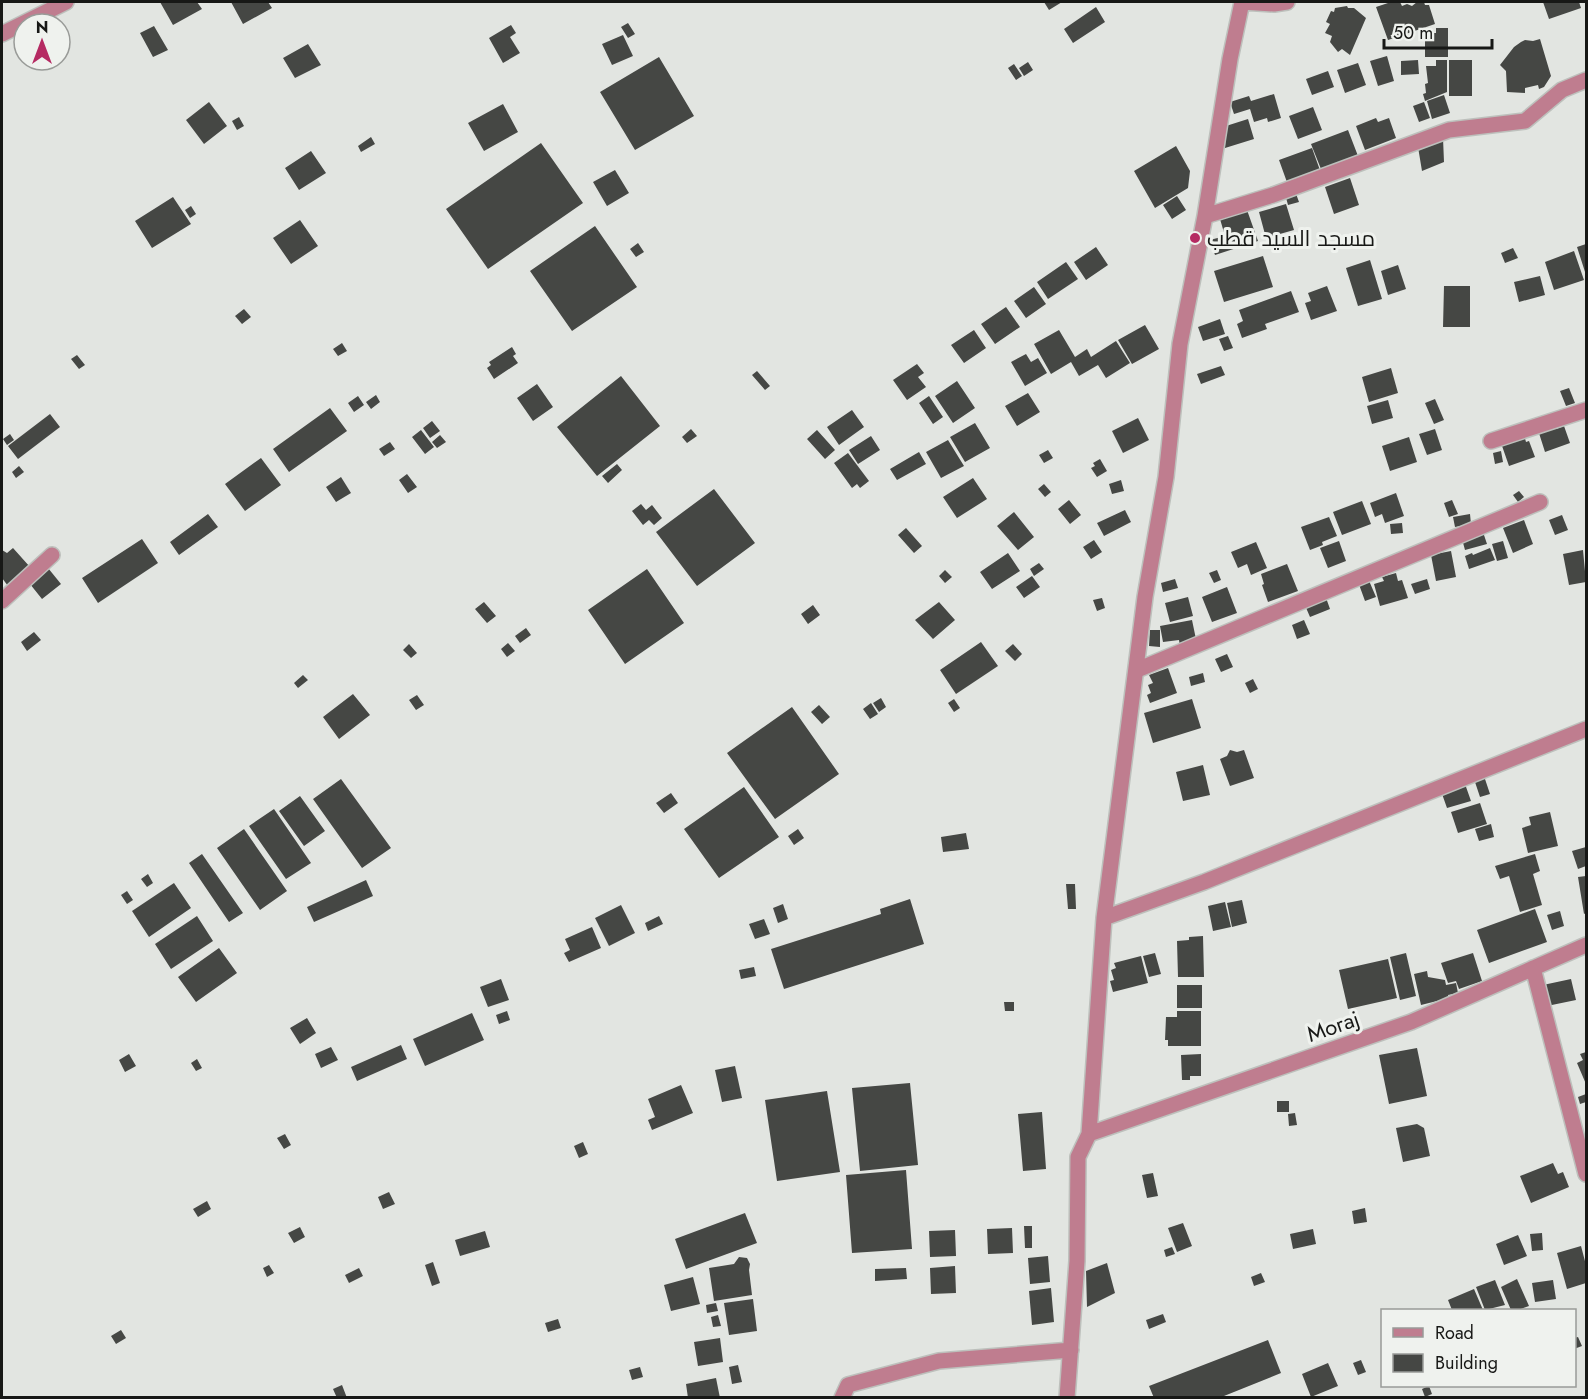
<svg xmlns="http://www.w3.org/2000/svg" width="1588" height="1399" font-family="Jost,Cairo,sans-serif">
	<style>
		.building { fill: #454744 }
		.lines { fill: none; stroke-linecap: round; stroke-linejoin: round }
		.minor-casing { stroke: #bdc0bc; stroke-width: 18 }
		.minor { stroke: #bf7d8f; stroke-width: 15 }
		.poi-dot { fill: #b52a62; stroke: #eff2ee; stroke-width: 2 }
		.labels { text-anchor: middle; stroke-width: 6; stroke-linejoin: round; paint-order: stroke }
		.poi-label { font-size: 22px; fill: #171816; stroke: #eff2ee; text-anchor: start }
		.street-label { font-size: 22px; fill: #171816; stroke: #eff2ee }
	</style>
	<rect width="100%" height="100%" fill="#e2e5e1"/>
	<path class="building" d="M 160,2 L 197,2 L 202,9 L 173,25 Z
		M 231,2 L 268,2 L 272,8 L 243,24 Z
		M 1044,2 L 1062,2 L 1049,10 Z
		M 1391,2 L 1400,2 L 1402,6 L 1407,4 L 1412,6 L 1417,2 L 1424,2 L 1425,5 L 1429,5 L 1435,24 L 1388,40 L 1376,7 Z
		M 1543,2 L 1579,2 L 1581,8 L 1549,19 Z
		M 1347,6 L 1348,8 L 1354,8 L 1366,18 L 1350,55 L 1342,49 L 1338,52 L 1330,42 L 1332,36 L 1325,33 L 1330,24 L 1326,22 L 1331,11 L 1334,12 L 1335,8 Z
		M 1096,7 L 1105,22 L 1073,43 L 1064,29 Z
		M 628,23 L 635,34 L 628,38 L 621,27 Z
		M 511,25 L 516,33 L 510,37 L 520,53 L 503,63 L 489,38 Z
		M 154,26 L 168,50 L 153,57 L 140,33 Z
		M 1436,28 L 1448,28 L 1448,57 L 1425,57 L 1425,33 L 1436,33 Z
		M 623,35 L 633,56 L 612,65 L 602,44 Z
		M 1540,39 L 1551,76 L 1544,87 L 1539,89 L 1538,85 L 1525,88 L 1525,93 L 1507,92 L 1506,71 L 1500,65 L 1514,47 L 1521,42 L 1525,40 L 1533,41 Z
		M 308,44 L 321,65 L 295,78 L 283,58 Z
		M 1387,56 L 1394,81 L 1378,86 L 1370,61 Z
		M 659,57 L 694,116 L 635,150 L 600,92 Z
		M 1418,60 L 1419,74 L 1401,75 L 1401,61 Z
		M 1436,60 L 1447,60 L 1447,92 L 1425,101 L 1423,94 L 1426,93 L 1425,84 L 1428,83 L 1426,66 L 1436,66 Z
		M 1449,60 L 1472,60 L 1472,96 L 1449,96 Z
		M 1028,62 L 1033,70 L 1024,76 L 1019,68 Z
		M 1358,63 L 1366,85 L 1345,93 L 1337,70 Z
		M 1014,64 L 1022,76 L 1016,80 L 1008,68 Z
		M 1328,71 L 1334,87 L 1312,95 L 1306,79 Z
		M 1274,94 L 1281,118 L 1268,122 L 1267,118 L 1254,122 L 1250,109 L 1234,114 L 1230,102 L 1249,96 L 1251,101 Z
		M 1444,95 L 1450,113 L 1432,119 L 1427,101 Z
		M 209,102 L 227,126 L 204,144 L 186,120 Z
		M 1424,102 L 1430,118 L 1419,122 L 1413,106 Z
		M 503,104 L 518,132 L 484,151 L 468,123 Z
		M 1313,107 L 1322,130 L 1298,139 L 1289,116 Z
		M 239,117 L 244,126 L 237,130 L 232,121 Z
		M 1376,118 L 1378,122 L 1389,118 L 1396,138 L 1365,150 L 1356,126 Z
		M 1248,119 L 1254,139 L 1225,148 L 1226,126 Z
		M 1348,130 L 1358,156 L 1321,169 L 1311,144 Z
		M 371,137 L 375,144 L 361,152 L 358,146 Z
		M 1443,138 L 1444,162 L 1422,171 L 1418,147 Z
		M 541,143 L 583,203 L 488,269 L 446,209 Z
		M 1176,146 L 1190,171 L 1188,188 L 1155,208 L 1134,171 Z
		M 1312,148 L 1321,173 L 1288,185 L 1279,160 Z
		M 311,151 L 326,173 L 299,190 L 285,168 Z
		M 615,170 L 629,193 L 607,206 L 593,182 Z
		M 1350,178 L 1359,205 L 1334,214 L 1325,187 Z
		M 1295,191 L 1299,202 L 1288,205 L 1285,194 Z
		M 1177,196 L 1186,210 L 1172,219 L 1163,205 Z
		M 173,197 L 191,224 L 152,248 L 135,221 Z
		M 1286,204 L 1294,230 L 1266,238 L 1259,212 Z
		M 191,206 L 196,214 L 190,218 L 185,210 Z
		M 1247,210 L 1258,241 L 1215,255 L 1210,240 L 1225,236 L 1220,219 Z
		M 300,220 L 318,246 L 291,264 L 273,238 Z
		M 595,226 L 637,287 L 572,331 L 530,271 Z
		M 638,243 L 644,252 L 636,257 L 630,249 Z
		M 1586,244 L 1586,275 L 1577,247 Z
		M 1096,247 L 1108,265 L 1086,280 L 1074,262 Z
		M 1513,248 L 1518,258 L 1505,263 L 1501,253 Z
		M 1574,251 L 1584,280 L 1554,290 L 1545,262 Z
		M 1263,256 L 1273,287 L 1224,302 L 1214,271 Z
		M 1370,260 L 1382,299 L 1358,306 L 1346,268 Z
		M 1066,262 L 1078,279 L 1048,299 L 1037,282 Z
		M 1398,265 L 1406,289 L 1388,295 L 1381,271 Z
		M 1540,276 L 1545,295 L 1519,302 L 1514,282 Z
		M 1327,286 L 1337,311 L 1311,320 L 1305,303 L 1311,301 L 1308,293 Z
		M 1444,286 L 1470,286 L 1470,327 L 1443,327 Z
		M 1034,287 L 1046,304 L 1026,318 L 1014,301 Z
		M 1291,291 L 1299,312 L 1265,324 L 1267,329 L 1242,338 L 1237,324 L 1243,321 L 1239,310 Z
		M 1006,307 L 1020,327 L 995,344 L 981,324 Z
		M 244,309 L 251,317 L 242,324 L 235,316 Z
		M 1220,319 L 1225,334 L 1203,341 L 1198,327 Z
		M 1145,325 L 1159,349 L 1132,364 L 1118,340 Z
		M 974,330 L 986,348 L 964,363 L 951,345 Z
		M 1059,330 L 1075,357 L 1087,349 L 1091,357 L 1116,341 L 1130,363 L 1106,378 L 1098,365 L 1079,376 L 1071,362 L 1051,374 L 1034,344 Z
		M 1228,336 L 1233,348 L 1224,351 L 1219,339 Z
		M 342,343 L 347,351 L 338,356 L 333,349 Z
		M 512,347 L 516,354 L 513,356 L 518,363 L 494,379 L 487,368 L 491,365 L 489,362 Z
		M 1026,354 L 1031,362 L 1038,358 L 1047,373 L 1025,386 L 1011,362 Z
		M 77,355 L 85,365 L 79,369 L 71,359 Z
		M 917,364 L 924,373 L 918,377 L 926,387 L 907,400 L 893,380 Z
		M 1221,366 L 1225,375 L 1201,384 L 1197,374 Z
		M 1391,368 L 1398,393 L 1369,402 L 1362,377 Z
		M 757,371 L 770,386 L 765,390 L 752,375 Z
		M 621,376 L 660,426 L 597,476 L 557,427 Z
		M 957,381 L 975,408 L 953,423 L 935,396 Z
		M 537,384 L 553,407 L 533,421 L 517,398 Z
		M 1569,388 L 1575,403 L 1566,406 L 1560,391 Z
		M 1028,393 L 1040,412 L 1017,426 L 1005,406 Z
		M 376,395 L 380,402 L 371,409 L 366,402 Z
		M 358,396 L 364,405 L 354,412 L 348,403 Z
		M 929,396 L 943,417 L 933,424 L 919,403 Z
		M 1435,399 L 1444,420 L 1434,424 L 1425,403 Z
		M 1388,400 L 1393,418 L 1372,424 L 1367,406 Z
		M 330,408 L 347,431 L 289,472 L 273,449 Z
		M 852,410 L 864,427 L 839,445 L 827,427 Z
		M 50,414 L 60,427 L 18,459 L 8,446 Z
		M 1138,418 L 1149,440 L 1123,453 L 1112,431 Z
		M 432,421 L 440,431 L 430,438 L 423,428 Z
		M 975,423 L 990,448 L 965,462 L 950,437 Z
		M 1555,426 L 1556,429 L 1564,426 L 1570,443 L 1545,452 L 1538,430 Z
		M 691,429 L 697,436 L 687,443 L 682,437 Z
		M 1435,429 L 1442,450 L 1427,455 L 1419,434 Z
		M 421,430 L 434,447 L 425,454 L 412,437 Z
		M 817,430 L 835,450 L 825,459 L 807,439 Z
		M 10,434 L 14,440 L 7,445 L 3,439 Z
		M 440,435 L 446,442 L 437,448 L 432,442 Z
		M 1524,435 L 1526,442 L 1529,441 L 1535,457 L 1509,466 L 1501,443 Z
		M 871,436 L 880,450 L 858,464 L 849,450 Z
		M 1409,437 L 1417,462 L 1390,471 L 1382,446 Z
		M 948,440 L 964,466 L 941,478 L 926,452 Z
		M 390,442 L 395,449 L 384,456 L 379,449 Z
		M 1048,450 L 1053,458 L 1044,463 L 1039,455 Z
		M 1501,451 L 1503,462 L 1495,464 L 1493,453 Z
		M 919,452 L 926,464 L 897,480 L 890,469 Z
		M 848,453 L 869,481 L 860,488 L 857,484 L 852,488 L 834,463 Z
		M 261,458 L 281,485 L 245,511 L 225,484 Z
		M 1100,459 L 1107,471 L 1097,477 L 1091,468 L 1095,466 L 1093,463 Z
		M 617,464 L 622,470 L 608,483 L 602,476 Z
		M 19,466 L 24,472 L 16,478 L 12,472 Z
		M 407,474 L 417,487 L 408,493 L 399,480 Z
		M 341,477 L 351,493 L 336,502 L 326,487 Z
		M 973,478 L 987,499 L 957,518 L 943,497 Z
		M 1121,480 L 1124,491 L 1112,494 L 1109,484 Z
		M 1044,484 L 1051,492 L 1045,497 L 1038,489 Z
		M 714,489 L 755,543 L 697,586 L 656,532 Z
		M 1519,491 L 1524,497 L 1518,502 L 1513,495 Z
		M 1396,493 L 1404,516 L 1385,523 L 1382,514 L 1375,517 L 1370,503 Z
		M 1069,500 L 1081,515 L 1070,524 L 1058,509 Z
		M 1452,500 L 1458,514 L 1449,517 L 1444,503 Z
		M 1362,501 L 1371,524 L 1342,535 L 1333,512 Z
		M 641,504 L 646,510 L 652,505 L 662,518 L 654,525 L 649,520 L 643,525 L 632,511 Z
		M 1125,510 L 1131,522 L 1104,536 L 1097,523 Z
		M 1014,512 L 1034,537 L 1018,550 L 997,526 Z
		M 208,514 L 218,527 L 179,555 L 170,542 Z
		M 1470,514 L 1471,524 L 1455,527 L 1453,517 Z
		M 1562,515 L 1568,530 L 1555,535 L 1549,520 Z
		M 1329,517 L 1337,536 L 1322,542 L 1323,545 L 1310,550 L 1301,527 Z
		M 1524,520 L 1533,544 L 1513,553 L 1503,528 Z
		M 1402,523 L 1403,533 L 1391,534 L 1390,524 Z
		M 906,528 L 922,546 L 914,553 L 898,535 Z
		M 1483,532 L 1487,544 L 1465,550 L 1462,539 Z
		M 142,539 L 158,563 L 98,603 L 82,578 Z
		M 1094,540 L 1102,552 L 1091,559 L 1083,547 Z
		M 1339,541 L 1346,561 L 1328,568 L 1320,548 Z
		M 1503,541 L 1508,558 L 1497,561 L 1492,544 Z
		M 1256,542 L 1267,568 L 1251,575 L 1247,564 L 1238,568 L 1231,552 Z
		M 13,548 L 30,567 L 8,586 L 2,578 L 2,550 L 7,553 Z
		M 1490,548 L 1495,560 L 1469,569 L 1465,556 L 1472,553 L 1473,555 Z
		M 1583,550 L 1586,582 L 1569,585 L 1563,554 Z
		M 1451,551 L 1456,577 L 1436,581 L 1431,555 Z
		M 1008,553 L 1020,571 L 992,589 L 980,572 Z
		M 1039,563 L 1044,569 L 1034,576 L 1030,569 Z
		M 1287,564 L 1298,591 L 1268,602 L 1262,585 L 1264,584 L 1261,574 Z
		M 48,568 L 61,584 L 42,599 L 30,584 Z
		M 647,569 L 684,623 L 625,664 L 588,610 Z
		M 945,570 L 952,577 L 945,583 L 939,576 Z
		M 1217,570 L 1221,580 L 1214,583 L 1209,573 Z
		M 1396,573 L 1398,581 L 1402,580 L 1408,598 L 1380,606 L 1374,584 L 1384,581 L 1382,577 Z
		M 1032,576 L 1040,587 L 1024,598 L 1016,587 Z
		M 1367,576 L 1376,597 L 1365,601 L 1357,579 Z
		M 1175,579 L 1178,588 L 1163,592 L 1161,583 Z
		M 1427,579 L 1430,589 L 1415,594 L 1411,584 Z
		M 1227,587 L 1237,613 L 1212,622 L 1202,597 Z
		M 1325,595 L 1330,609 L 1310,617 L 1304,603 Z
		M 1188,597 L 1193,616 L 1170,622 L 1165,603 Z
		M 1102,598 L 1105,608 L 1097,611 L 1093,600 Z
		M 484,602 L 496,616 L 487,623 L 475,609 Z
		M 939,602 L 955,620 L 933,639 L 915,620 Z
		M 813,605 L 820,615 L 808,624 L 801,614 Z
		M 1192,620 L 1197,644 L 1180,647 L 1179,640 L 1163,642 L 1160,626 Z
		M 1304,620 L 1310,634 L 1297,639 L 1292,625 Z
		M 526,628 L 531,635 L 520,643 L 515,636 Z
		M 1150,630 L 1160,630 L 1160,647 L 1149,646 Z
		M 34,632 L 41,640 L 27,651 L 21,642 Z
		M 981,642 L 998,666 L 956,694 L 940,670 Z
		M 508,643 L 515,651 L 507,657 L 501,649 Z
		M 409,644 L 417,653 L 411,658 L 403,650 Z
		M 1013,644 L 1022,654 L 1015,661 L 1005,651 Z
		M 1227,654 L 1233,667 L 1221,672 L 1215,659 Z
		M 1168,668 L 1177,693 L 1150,703 L 1147,695 L 1151,693 L 1148,685 L 1153,683 L 1149,675 Z
		M 1203,673 L 1205,682 L 1191,686 L 1189,677 Z
		M 303,675 L 308,680 L 298,688 L 294,683 Z
		M 1253,679 L 1258,689 L 1250,693 L 1245,683 Z
		M 353,694 L 370,715 L 339,739 L 323,717 Z
		M 417,695 L 424,705 L 416,710 L 409,700 Z
		M 881,698 L 886,707 L 879,712 L 873,703 Z
		M 954,699 L 960,708 L 954,712 L 948,703 Z
		M 1192,699 L 1201,728 L 1153,743 L 1144,713 Z
		M 871,703 L 878,714 L 870,719 L 863,709 Z
		M 819,705 L 830,717 L 822,724 L 811,712 Z
		M 792,707 L 839,774 L 775,819 L 727,753 Z
		M 1230,750 L 1237,752 L 1244,750 L 1254,778 L 1230,786 L 1220,759 L 1227,756 Z
		M 1203,765 L 1210,795 L 1183,801 L 1176,772 Z
		M 1484,776 L 1490,794 L 1480,797 L 1474,779 Z
		M 341,779 L 391,848 L 362,868 L 313,799 Z
		M 1465,784 L 1471,801 L 1447,808 L 1441,791 Z
		M 744,787 L 779,837 L 719,878 L 684,829 Z
		M 671,793 L 678,803 L 664,813 L 656,803 Z
		M 300,796 L 325,831 L 304,846 L 279,811 Z
		M 1480,803 L 1487,824 L 1458,833 L 1451,812 Z
		M 274,809 L 311,863 L 286,879 L 249,826 Z
		M 1550,812 L 1558,846 L 1528,853 L 1522,828 L 1531,825 L 1529,817 Z
		M 1491,824 L 1494,837 L 1479,841 L 1475,829 Z
		M 244,829 L 287,891 L 260,910 L 217,848 Z
		M 798,829 L 804,838 L 794,845 L 788,836 Z
		M 966,833 L 969,849 L 943,852 L 941,837 Z
		M 1586,847 L 1586,866 L 1578,869 L 1572,851 Z
		M 202,854 L 243,913 L 229,922 L 189,863 Z
		M 1535,854 L 1540,871 L 1533,874 L 1542,905 L 1520,912 L 1509,876 L 1500,879 L 1495,866 Z
		M 148,874 L 153,883 L 147,887 L 141,879 Z
		M 1586,876 L 1586,913 L 1584,914 L 1578,877 Z
		M 366,880 L 373,896 L 314,922 L 307,907 Z
		M 174,883 L 191,908 L 149,937 L 132,911 Z
		M 1066,884 L 1075,884 L 1076,909 L 1068,909 Z
		M 127,891 L 133,900 L 127,904 L 121,895 Z
		M 910,899 L 924,944 L 784,989 L 771,949 L 881,914 L 880,909 Z
		M 1242,900 L 1247,923 L 1232,927 L 1227,903 Z
		M 1225,902 L 1231,927 L 1213,931 L 1208,906 Z
		M 783,904 L 788,919 L 778,923 L 773,908 Z
		M 621,905 L 635,933 L 609,946 L 595,918 Z
		M 1535,909 L 1547,942 L 1489,963 L 1477,930 Z
		M 1560,911 L 1564,926 L 1552,930 L 1547,915 Z
		M 197,916 L 213,941 L 171,969 L 155,944 Z
		M 659,916 L 663,924 L 648,931 L 645,923 Z
		M 764,919 L 770,934 L 755,939 L 749,924 Z
		M 592,927 L 601,948 L 569,962 L 564,953 L 570,950 L 565,939 Z
		M 1203,936 L 1204,977 L 1178,977 L 1177,941 L 1189,940 L 1189,937 Z
		M 219,948 L 237,973 L 196,1002 L 178,977 Z
		M 1155,953 L 1161,974 L 1149,977 L 1143,956 Z
		M 1406,953 L 1416,996 L 1400,1000 L 1390,957 Z
		M 1473,953 L 1482,981 L 1459,989 L 1456,981 L 1448,983 L 1441,963 Z
		M 1141,956 L 1148,983 L 1113,992 L 1110,981 L 1114,980 L 1111,970 L 1116,968 L 1114,963 Z
		M 1388,959 L 1397,998 L 1348,1009 L 1339,970 Z
		M 754,967 L 756,976 L 741,979 L 739,970 Z
		M 1427,971 L 1428,977 L 1445,980 L 1446,985 L 1456,983 L 1458,993 L 1448,995 L 1449,998 L 1421,1005 L 1414,974 Z
		M 501,979 L 509,1000 L 488,1007 L 480,987 Z
		M 1571,979 L 1576,1000 L 1547,1006 L 1543,985 Z
		M 1177,985 L 1202,985 L 1202,1008 L 1177,1008 Z
		M 1004,1002 L 1014,1002 L 1014,1011 L 1005,1011 Z
		M 507,1011 L 510,1020 L 499,1024 L 496,1015 Z
		M 1177,1011 L 1201,1011 L 1201,1046 L 1168,1046 L 1168,1040 L 1165,1040 L 1166,1017 L 1177,1017 Z
		M 472,1013 L 484,1040 L 425,1066 L 413,1039 Z
		M 307,1018 L 316,1033 L 300,1044 L 290,1028 Z
		M 401,1045 L 407,1059 L 357,1081 L 351,1067 Z
		M 331,1047 L 338,1060 L 321,1068 L 315,1054 Z
		M 1417,1048 L 1427,1096 L 1389,1104 L 1379,1055 Z
		M 1586,1052 L 1586,1084 L 1577,1063 L 1583,1060 L 1580,1054 Z
		M 129,1054 L 136,1066 L 125,1072 L 119,1060 Z
		M 1201,1054 L 1201,1076 L 1190,1076 L 1190,1080 L 1182,1080 L 1181,1055 Z
		M 197,1059 L 202,1068 L 196,1071 L 191,1063 Z
		M 735,1066 L 742,1098 L 722,1102 L 715,1070 Z
		M 910,1083 L 918,1165 L 860,1171 L 852,1088 Z
		M 681,1085 L 693,1113 L 652,1130 L 648,1120 L 655,1117 L 648,1099 Z
		M 827,1091 L 840,1172 L 777,1181 L 765,1100 Z
		M 1586,1094 L 1586,1102 L 1580,1104 L 1578,1097 Z
		M 1277,1101 L 1289,1101 L 1289,1112 L 1277,1112 Z
		M 1042,1112 L 1046,1169 L 1023,1171 L 1018,1114 Z
		M 1295,1113 L 1297,1125 L 1289,1126 L 1288,1114 Z
		M 1417,1124 L 1424,1128 L 1430,1156 L 1403,1162 L 1396,1128 Z
		M 285,1134 L 291,1145 L 284,1149 L 277,1138 Z
		M 583,1142 L 588,1154 L 579,1158 L 574,1146 Z
		M 1553,1163 L 1558,1174 L 1563,1172 L 1569,1187 L 1531,1203 L 1520,1176 Z
		M 906,1170 L 912,1249 L 852,1253 L 846,1175 Z
		M 1153,1173 L 1158,1196 L 1147,1198 L 1142,1175 Z
		M 389,1192 L 395,1204 L 383,1209 L 378,1197 Z
		M 207,1201 L 211,1209 L 198,1217 L 193,1209 Z
		M 1365,1208 L 1367,1222 L 1354,1224 L 1352,1211 Z
		M 745,1213 L 757,1243 L 686,1269 L 675,1239 Z
		M 1183,1223 L 1192,1246 L 1177,1252 L 1168,1228 Z
		M 1024,1226 L 1032,1226 L 1032,1248 L 1025,1248 Z
		M 300,1227 L 305,1237 L 294,1243 L 288,1233 Z
		M 1012,1228 L 1013,1253 L 988,1254 L 987,1229 Z
		M 1313,1229 L 1316,1244 L 1293,1249 L 1290,1234 Z
		M 955,1230 L 956,1256 L 930,1257 L 929,1231 Z
		M 485,1231 L 490,1247 L 460,1256 L 455,1240 Z
		M 1542,1233 L 1543,1250 L 1532,1251 L 1530,1234 Z
		M 1518,1235 L 1527,1256 L 1504,1265 L 1496,1244 Z
		M 1581,1246 L 1586,1265 L 1586,1283 L 1567,1289 L 1557,1253 Z
		M 1172,1247 L 1175,1254 L 1166,1257 L 1164,1250 Z
		M 1048,1256 L 1050,1282 L 1030,1284 L 1028,1258 Z
		M 739,1257 L 747,1258 L 750,1264 L 749,1270 L 752,1295 L 714,1301 L 709,1268 L 734,1264 Z
		M 433,1262 L 440,1283 L 432,1286 L 425,1265 Z
		M 1107,1263 L 1115,1293 L 1087,1307 L 1086,1271 Z
		M 269,1265 L 274,1273 L 267,1277 L 263,1268 Z
		M 955,1266 L 956,1293 L 931,1294 L 930,1268 Z
		M 359,1268 L 363,1276 L 349,1283 L 345,1275 Z
		M 906,1268 L 907,1279 L 875,1281 L 875,1269 Z
		M 1261,1273 L 1265,1282 L 1254,1286 L 1251,1277 Z
		M 693,1277 L 700,1304 L 671,1311 L 664,1285 Z
		M 1517,1279 L 1529,1306 L 1518,1310 L 1511,1310 L 1501,1287 Z
		M 1495,1280 L 1505,1305 L 1485,1310 L 1476,1287 Z
		M 1553,1280 L 1556,1299 L 1535,1302 L 1532,1283 Z
		M 1051,1288 L 1054,1322 L 1032,1325 L 1029,1291 Z
		M 1474,1289 L 1483,1310 L 1452,1310 L 1448,1300 Z
		M 753,1299 L 757,1331 L 729,1335 L 724,1303 Z
		M 716,1303 L 718,1311 L 707,1313 L 706,1305 Z
		M 1163,1314 L 1166,1322 L 1149,1329 L 1146,1320 Z
		M 718,1315 L 721,1326 L 713,1327 L 711,1317 Z
		M 558,1319 L 561,1328 L 548,1332 L 545,1323 Z
		M 121,1330 L 126,1338 L 116,1344 L 111,1336 Z
		M 1578,1337 L 1582,1346 L 1574,1349 L 1574,1338 Z
		M 720,1338 L 723,1362 L 698,1366 L 694,1342 Z
		M 1268,1340 L 1281,1373 L 1219,1398 L 1154,1398 L 1149,1386 Z
		M 1361,1360 L 1366,1372 L 1358,1375 L 1353,1363 Z
		M 1328,1363 L 1338,1386 L 1311,1397 L 1302,1374 Z
		M 738,1365 L 742,1382 L 732,1384 L 729,1367 Z
		M 640,1367 L 643,1377 L 632,1380 L 629,1370 Z
		M 716,1378 L 720,1398 L 688,1398 L 686,1384 Z
		M 342,1385 L 347,1398 L 337,1398 L 333,1389 Z
		M 1429,1386 L 1432,1394 L 1425,1397 L 1422,1389 Z"/>
	<g class="lines">
		<defs>
			<path id="minor" d="M 1242,2 L 1274,4 L 1287,2
				M 2,34 L 66,2
				M 1205,216 L 1273,195 L 1449,130 L 1525,121 L 1562,90 L 1586,80
				M 1491,441 L 1586,410
				M 2,601 L 52,555
				M 1137,670 L 1540,502
				M 1104,918 L 1204,882 L 1586,729
				M 1533,968 L 1586,1174
				M 1089,1134 L 1411,1022 L 1586,945
				M 842,1398 L 848,1385 L 939,1361 L 1071,1350
				M 1067,1398 L 1077,1261 L 1078,1157 L 1089,1134 L 1104,918 L 1145,597 L 1166,477 L 1180,344 L 1205,216 L 1230,59 L 1242,2"/>
		</defs>
		<use href="#minor" class="minor-casing"/>
		<use href="#minor" class="minor"/>
	</g>
	<circle class="poi-dot" cx="1195" cy="238" r="6"/>
	<g class="labels">
		<g class="poi-label">
			<text x="1207" y="246">مسجد السيد قطب</text>
		</g>
		<g class="street-label">
			<text transform="translate(1333 1026) rotate(-19)" y="8">Moraj</text>
		</g>
	</g>
	<rect width="1588" height="1399" fill="none" stroke="#171816" stroke-width="6"/>
	<rect x="1381" y="1309" width="195" height="78" fill="#eff2ee" stroke="#999b98" stroke-width="1.5"/>
	<rect x="1393" y="1328" width="30" height="9" fill="#bf7d8f" stroke="#999b98" stroke-width="1.5"/>
	<text x="1435" y="1339" font-size="18" fill="#171816">Road</text>
	<rect x="1393" y="1354" width="30" height="18" fill="#454744" stroke="#999b98" stroke-width="1.5"/>
	<text x="1435" y="1369" font-size="18" fill="#171816">Building</text>
	<g transform="translate(42 42)"><circle r="28" fill="#eff2ee" stroke="#999b98" stroke-width="1.5"/>
	<path d="M0-4.5L10 22L0 15L-10 22Z" fill="#b52a62"/>
	<text y="-9" font-size="16" font-weight="bold" text-anchor="middle" fill="#171816">N</text>
	</g>
	<path d="M1384 39v9h108v-9" fill="none" stroke="#171816" stroke-width="3"/>
	<text x="1393" y="39" font-size="18" fill="#171816" stroke="#eff2ee" stroke-width="4.5" paint-order="stroke">50 m</text>
</svg>
